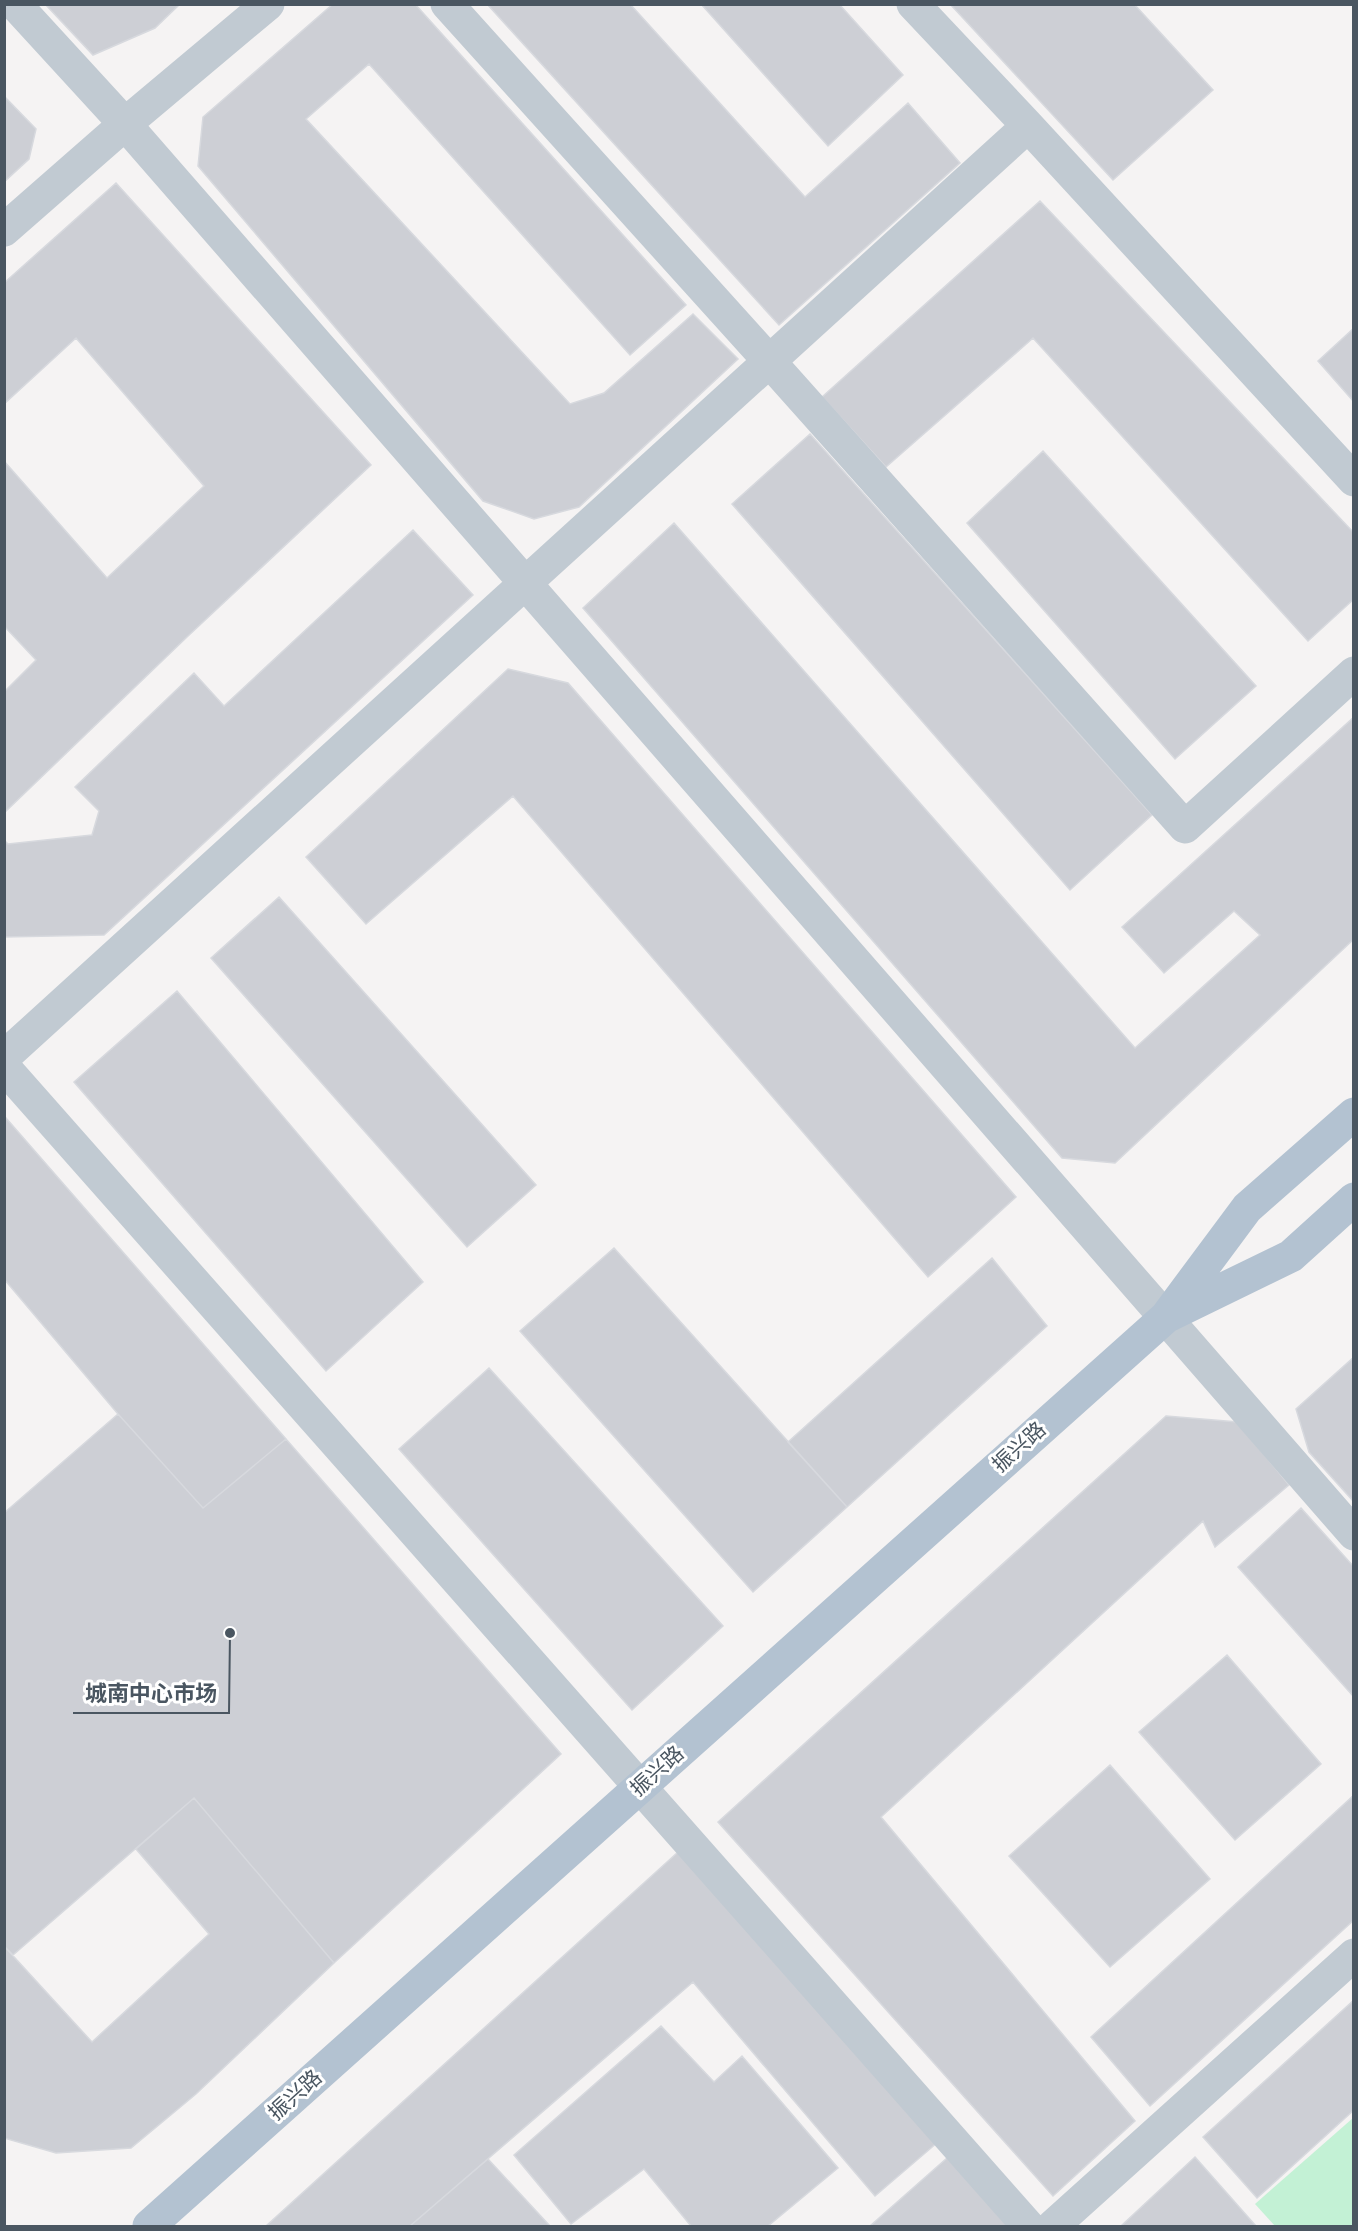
<svg xmlns="http://www.w3.org/2000/svg" width="1358" height="2231" font-family="Roboto,'Noto Sans SC',sans-serif">
	<style>
		.green { fill: #c3f1d5 }
		.building { fill: #cdcfd5; stroke: #d7d9de; stroke-width: 1.5 }
		.lines { fill: none; stroke-linecap: round; stroke-linejoin: round }
		.minor { stroke: #c1cad2; stroke-width: 33 }
		.major { stroke: #b3c2d1; stroke-width: 33 }
		.labels { text-anchor: middle; stroke-width: 6; stroke-linejoin: round; paint-order: stroke }
		.street-label { font-size: 21px; fill: #4a5661; stroke: #fff }
		.leader { fill: none; stroke: #4a5661; stroke-width: 2 }
		.callout-dot { fill: #4a5661; stroke: #fff; stroke-width: 2 }
		.callout-label { font-size: 22px; text-anchor: middle; font-weight: bold; fill: #4a5661; stroke: #fff; stroke-width: 6; stroke-linejoin: round; paint-order: stroke }
	</style>
	<rect width="100%" height="100%" fill="#f5f3f3"/>
	<path class="green" d="M 1353,2118 L 1353,2226 L 1275,2226 L 1255,2204 Z"/>
	<path class="building" d="M 45,4 L 180,4 L 155,28 L 93,55 Z
		M 333,4 L 415,4 L 686,305 L 630,355 L 369,64 L 306,119 L 570,404 L 604,393 L 693,314 L 738,359 L 579,507 L 534,519 L 483,501 L 198,166 L 203,117 Z
		M 487,4 L 630,4 L 805,197 L 908,103 L 960,163 L 779,325 Z
		M 701,4 L 839,4 L 903,75 L 828,146 Z
		M 950,4 L 1134,4 L 1213,90 L 1113,180 Z
		M 4,96 L 36,129 L 29,159 L 4,182 Z
		M 116,183 L 371,465 L 187,637 L 4,813 L 4,692 L 36,660 L 4,626 L 4,461 L 107,578 L 204,486 L 76,338 L 4,404 L 4,283 Z
		M 1040,201 L 1354,533 L 1354,599 L 1308,641 L 1033,338 L 886,467 L 822,397 Z
		M 1354,328 L 1354,402 L 1318,361 Z
		M 810,434 L 1152,815 L 1070,890 L 732,504 Z
		M 1043,451 L 1256,686 L 1175,759 L 967,523 Z
		M 674,523 L 1135,1048 L 1260,935 L 1234,911 L 1164,973 L 1122,927 L 1354,717 L 1354,939 L 1115,1163 L 1062,1158 L 583,608 Z
		M 413,530 L 473,595 L 104,935 L 4,937 L 4,840 L 8,844 L 92,835 L 99,811 L 75,787 L 194,673 L 224,706 Z
		M 508,669 L 568,683 L 1016,1197 L 928,1277 L 513,796 L 366,924 L 306,857 Z
		M 279,897 L 536,1185 L 467,1247 L 211,958 Z
		M 177,991 L 423,1282 L 326,1371 L 74,1082 Z
		M 6,1118 L 286,1439 L 203,1508 L 118,1414 L 4,1279 L 4,1119 Z
		M 614,1248 L 847,1507 L 753,1592 L 520,1331 Z
		M 992,1258 L 1047,1326 L 847,1507 L 788,1442 Z
		M 1354,1357 L 1354,1502 L 1309,1452 L 1296,1409 Z
		M 489,1368 L 723,1626 L 632,1710 L 399,1449 Z
		M 118,1414 L 203,1508 L 286,1439 L 561,1754 L 334,1963 L 194,1798 L 13,1955 L 4,1946 L 4,1513 Z
		M 1166,1416 L 1238,1422 L 1289,1485 L 1215,1547 L 1203,1521 L 881,1817 L 1135,2121 L 1053,2196 L 718,1822 Z
		M 1301,1508 L 1354,1567 L 1354,1697 L 1238,1567 Z
		M 1227,1655 L 1321,1764 L 1235,1840 L 1139,1732 Z
		M 1110,1765 L 1210,1879 L 1110,1967 L 1009,1856 Z
		M 1354,1795 L 1354,1920 L 1150,2106 L 1091,2037 Z
		M 194,1798 L 334,1963 L 196,2094 L 131,2148 L 56,2153 L 4,2138 L 4,1946 L 92,2042 L 209,1934 L 136,1849 Z
		M 678,1852 L 938,2142 L 875,2196 L 693,1982 L 410,2226 L 266,2226 Z
		M 1354,2000 L 1354,2110 L 1257,2198 L 1203,2137 Z
		M 661,2026 L 714,2082 L 742,2056 L 838,2168 L 768,2226 L 691,2226 L 644,2169 L 571,2224 L 514,2155 Z
		M 1195,2157 L 1256,2226 L 1121,2226 Z
		M 947,2158 L 1015,2226 L 870,2226 Z
		M 488,2159 L 550,2226 L 410,2226 Z"/>
	<g class="lines">
		<path class="minor" d="M 15,4 L 125,124 L 1354,1534
			M 447,4 L 770,362 L 1185,827 L 1354,673
			M 913,4 L 1028,126 L 1354,480
			M 4,230 L 125,124 L 268,4
			M 4,1057 L 1028,126
			M 4,1067 L 1028,2226
			M 1053,2226 L 1354,1955"/>
		<path class="major" d="M 1170,1315 L 1291,1256 L 1354,1199
			M 149,2226 L 1166,1317 L 1247,1208 L 1354,1114"/>
	</g>
	<g class="labels">
		<g class="street-label">
			<text transform="translate(1019 1447) rotate(-42)" y="7">振兴路</text>
			<text transform="translate(657 1771) rotate(-42)" y="7">振兴路</text>
			<text transform="translate(295 2095) rotate(-42)" y="7">振兴路</text>
		</g>
	</g>
	<path class="leader" d="M230 1633L229 1713H73"/>
	<circle class="callout-dot" cx="230" cy="1633" r="6"/>
	<g class="callout-label">
		<text x="151" y="1701">城南中心市场</text>
	</g>
	<rect width="1358" height="2231" fill="none" stroke="#4a5661" stroke-width="12"/>
</svg>
